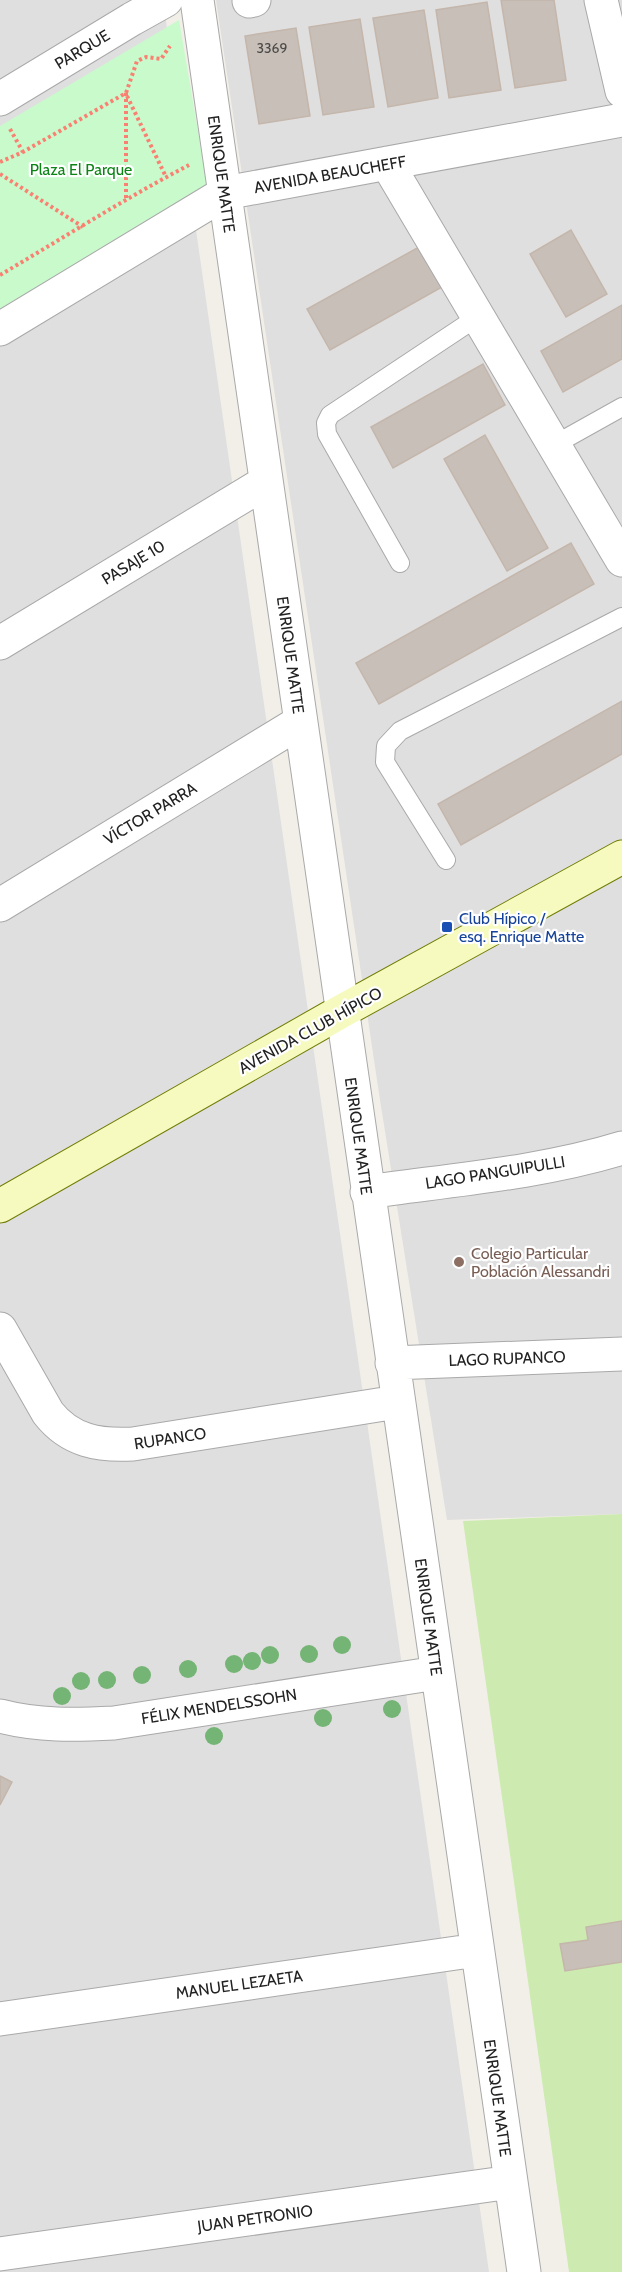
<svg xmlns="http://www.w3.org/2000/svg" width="622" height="2272" font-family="Cabin,sans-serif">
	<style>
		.residential { fill: #e0dfdf }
		.grass { fill: #cdebb0 }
		.park { fill: #c8facc }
		.building { fill: #c7bfb8; stroke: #c4b6ab; stroke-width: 1.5 }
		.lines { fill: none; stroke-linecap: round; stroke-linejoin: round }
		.lane-casing { stroke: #a9a9a9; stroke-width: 20 }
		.street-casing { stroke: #a9a9a9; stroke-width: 35 }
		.secondary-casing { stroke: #707d05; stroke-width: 35 }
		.path { stroke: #fa8072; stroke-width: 4; stroke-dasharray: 3 3; stroke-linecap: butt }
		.lane { stroke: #fff; stroke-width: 18 }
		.street { stroke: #fff; stroke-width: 33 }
		.secondary { stroke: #f7fabf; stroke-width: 33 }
		.tree { fill: #74b475 }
		.transit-dot { fill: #1a4fb4; stroke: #fff; stroke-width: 2 }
		.education-dot { fill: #8d6e63; stroke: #fff; stroke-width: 2 }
		.labels { text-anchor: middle; stroke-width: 4.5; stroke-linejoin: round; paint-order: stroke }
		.number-label { font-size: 14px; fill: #4b4948 }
		.street-label { font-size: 16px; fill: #222; stroke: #fff }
		.park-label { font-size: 16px; fill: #0c8416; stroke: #fff }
		.transit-label { font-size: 16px; fill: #164399; stroke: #fff; text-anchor: start }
		.education-label { font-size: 16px; fill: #785e54; stroke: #fff; text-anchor: start }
	</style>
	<rect width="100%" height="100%" fill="#f2efe9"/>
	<path class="residential" d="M 0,0 L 163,0 L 489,2272 L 0,2272 Z
		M 216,0 L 622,0 L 622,1514 L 447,1520 L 380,1100 Z"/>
	<path class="grass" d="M 622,1514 L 622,2272 L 569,2272 L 463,1521 Z"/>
	<path class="park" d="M 179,20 L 207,184 L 0,309 L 0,126 Z"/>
	<path class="building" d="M 501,0 L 554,0 L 566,80 L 515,88 Z
		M 487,2 L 501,90 L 449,98 L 436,10 Z
		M 424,10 L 438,98 L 388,107 L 373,18 Z
		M 360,19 L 374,107 L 323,115 L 309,27 Z
		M 296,28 L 310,116 L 259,124 L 245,36 Z
		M 571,230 L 607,294 L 566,317 L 530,254 Z
		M 419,247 L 442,287 L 330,350 L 307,309 Z
		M 622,305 L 622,359 L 563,392 L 541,351 Z
		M 483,364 L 505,405 L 393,468 L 371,427 Z
		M 485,435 L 548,548 L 507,571 L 444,459 Z
		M 571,543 L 594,584 L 379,704 L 356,663 Z
		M 622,701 L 622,754 L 461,845 L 438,804 Z
		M 0,1776 L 12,1782 L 0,1805 Z
		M 622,1921 L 622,1962 L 565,1971 L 560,1944 L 588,1940 L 586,1927 Z"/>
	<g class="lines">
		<defs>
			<path id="lane" d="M 554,445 L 622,407
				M 400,563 L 327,434 L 326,423 L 330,415 L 479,316
				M 446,860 L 385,762 L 386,746 L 400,731 L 622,617"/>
			<path id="street" d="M 197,0 L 524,2272
				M 601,0 L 622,91
				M 249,1 L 254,0
				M 0,99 L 132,19 L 166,0
				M 387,163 L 622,560
				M 0,329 L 225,193 L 622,120
				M 0,643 L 266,482
				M 0,905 L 300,722
				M 367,1192 C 451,1180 541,1173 622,1148
				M 0,1329 L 48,1413 C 70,1441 99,1446 133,1444 L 397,1402
				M 392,1363 L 622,1354
				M 0,1716 C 38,1726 75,1725 114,1723 L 437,1673
				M 0,2019 L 477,1950
				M 0,2254 L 511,2182"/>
			<path id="secondary" d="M 0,1206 L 342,1011 L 622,857"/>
		</defs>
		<use href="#lane" class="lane-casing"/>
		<use href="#street" class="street-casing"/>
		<use href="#secondary" class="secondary-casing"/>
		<path class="path" d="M 126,93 L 126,198
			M 127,96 L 166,177
			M 10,129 L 23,152
			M 0,162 L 23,152 L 126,93 L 137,61 L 146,57 L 161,59 L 170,46
			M 0,174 L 83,227
			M 0,275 C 63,238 124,199 189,165"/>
		<use href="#lane" class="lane"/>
		<use href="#street" class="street"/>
		<use href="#secondary" class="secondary"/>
	</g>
	<g class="tree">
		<circle cx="342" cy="1645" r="9"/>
		<circle cx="309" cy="1654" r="9"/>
		<circle cx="270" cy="1655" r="9"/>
		<circle cx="252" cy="1661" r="9"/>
		<circle cx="234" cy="1664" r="9"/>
		<circle cx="188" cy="1669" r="9"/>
		<circle cx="142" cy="1675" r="9"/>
		<circle cx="107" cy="1680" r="9"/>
		<circle cx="81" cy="1681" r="9"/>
		<circle cx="62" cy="1696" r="9"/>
		<circle cx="392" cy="1709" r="9"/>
		<circle cx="323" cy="1718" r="9"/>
		<circle cx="214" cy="1736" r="9"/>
	</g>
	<rect class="transit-dot" x="441" y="921" width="12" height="12" rx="3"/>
	<circle class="education-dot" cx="459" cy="1262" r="6"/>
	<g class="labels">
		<g class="number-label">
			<text x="272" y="53">3369</text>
		</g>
		<g class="street-label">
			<text transform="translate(82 49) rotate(-31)" y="6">PARQUE</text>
			<text transform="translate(222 174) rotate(82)" y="6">ENRIQUE MATTE</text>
			<text transform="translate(330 174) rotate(-10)" y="6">AVENIDA BEAUCHEFF</text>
			<text transform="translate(133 562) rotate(-31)" y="6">PASAJE 10</text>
			<text transform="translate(291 655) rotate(82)" y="6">ENRIQUE MATTE</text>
			<text transform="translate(150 813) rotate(-31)" y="6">VÍCTOR PARRA</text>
			<text transform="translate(310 1030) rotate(-29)" y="6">AVENIDA CLUB HÍPICO</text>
			<text transform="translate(359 1136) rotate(82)" y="6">ENRIQUE MATTE</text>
			<text transform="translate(495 1172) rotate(-9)" y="6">LAGO PANGUIPULLI</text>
			<text transform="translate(507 1358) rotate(-2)" y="6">LAGO RUPANCO</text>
			<text transform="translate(170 1438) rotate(-9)" y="6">RUPANCO</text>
			<text transform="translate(429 1617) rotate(82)" y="6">ENRIQUE MATTE</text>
			<text transform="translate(219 1706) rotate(-9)" y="6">FÉLIX MENDELSSOHN</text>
			<text transform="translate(239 1984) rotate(-8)" y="6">MANUEL LEZAETA</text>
			<text transform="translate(498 2098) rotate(82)" y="6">ENRIQUE MATTE</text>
			<text transform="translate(255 2218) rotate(-8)" y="6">JUAN PETRONIO</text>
		</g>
		<g class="park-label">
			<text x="81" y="175">Plaza El Parque</text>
		</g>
		<g class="transit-label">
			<text x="459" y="924">Club Hípico /<tspan x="459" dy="18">esq. Enrique Matte</tspan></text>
		</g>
		<g class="education-label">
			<text x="471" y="1259">Colegio Particular<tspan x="471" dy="18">Población Alessandri</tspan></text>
		</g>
	</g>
</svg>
